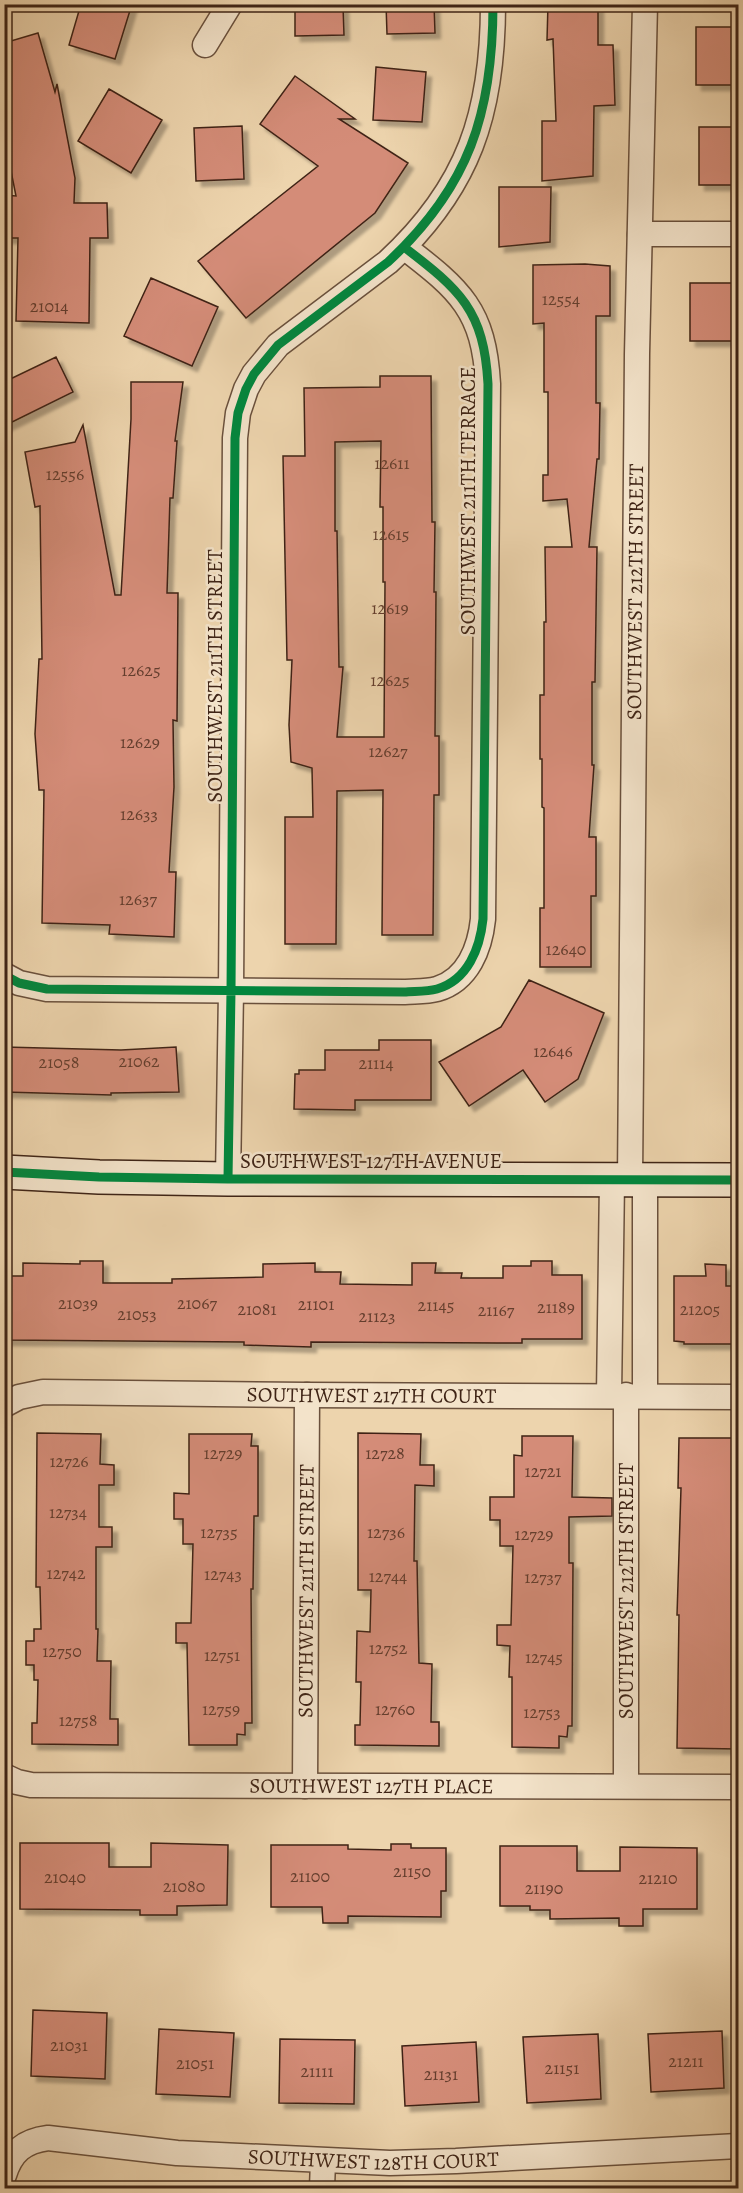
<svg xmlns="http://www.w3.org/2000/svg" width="743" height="2193" font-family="Alegreya,serif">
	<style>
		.building { fill: #d48c78; stroke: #3f2416; stroke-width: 1.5; fill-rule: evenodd; filter: url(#shadow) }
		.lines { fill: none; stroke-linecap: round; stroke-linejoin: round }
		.street-casing { stroke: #6a503c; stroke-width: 27 }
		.secondary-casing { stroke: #3f2416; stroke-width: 36 }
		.street { stroke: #f3e3ca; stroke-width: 24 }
		.secondary { stroke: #f3e3ca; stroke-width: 33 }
		.cycleway-casing { stroke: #f3e3ca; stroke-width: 13 }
		.cycleway { stroke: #00873e; stroke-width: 9 }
		.labels { text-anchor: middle; stroke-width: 5; stroke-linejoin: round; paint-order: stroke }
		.number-label { font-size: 18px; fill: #643e2e }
		.street-label { font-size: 21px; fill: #3f2416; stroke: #f3e3ca }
	</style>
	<defs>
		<filter id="shadow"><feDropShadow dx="5.5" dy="5.5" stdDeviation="1.5" flood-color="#0004"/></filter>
	</defs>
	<rect width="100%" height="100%" fill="#edd4ad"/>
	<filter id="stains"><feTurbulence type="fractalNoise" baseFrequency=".00333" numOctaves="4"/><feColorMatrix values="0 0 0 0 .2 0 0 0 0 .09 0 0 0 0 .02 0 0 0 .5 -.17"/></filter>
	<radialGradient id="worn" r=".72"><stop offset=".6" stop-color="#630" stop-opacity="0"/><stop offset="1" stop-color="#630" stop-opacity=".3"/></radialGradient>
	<path class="building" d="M 81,4 L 132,4 L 115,59 L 69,45 Z
		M 386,4 L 434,4 L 435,33 L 387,34 Z
		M 548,4 L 598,4 L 598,45 L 613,45 L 615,105 L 594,106 L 593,176 L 542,181 L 542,121 L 556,121 L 553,39 L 547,40 Z
		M 343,6 L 344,35 L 295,36 L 295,7 Z
		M 696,27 L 738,27 L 738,85 L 696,85 Z
		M 38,33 L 55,92 L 57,84 L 75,178 L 74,203 L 107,203 L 108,238 L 90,238 L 89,323 L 16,321 L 18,238 L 4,238 L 4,195 L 16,196 L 4,136 L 4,43 Z
		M 376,67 L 426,72 L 422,122 L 373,120 Z
		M 295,76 L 355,119 L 339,119 L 408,163 L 375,213 L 246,318 L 198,261 L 318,166 L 260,124 Z
		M 109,89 L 162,120 L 131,173 L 78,141 Z
		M 242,126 L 244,179 L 196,181 L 194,128 Z
		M 699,127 L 738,127 L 738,185 L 699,185 Z
		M 499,187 L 551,187 L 550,242 L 499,247 Z
		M 585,264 L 610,266 L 610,316 L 596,316 L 596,403 L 600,403 L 599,459 L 597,459 L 589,547 L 597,547 L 595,682 L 592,682 L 592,765 L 594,765 L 589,837 L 596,837 L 596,896 L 591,896 L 591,967 L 540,967 L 540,908 L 544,908 L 544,808 L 542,807 L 542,759 L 540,759 L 540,695 L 544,695 L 544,622 L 546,622 L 545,547 L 572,547 L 567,499 L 543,501 L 543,475 L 548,475 L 548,392 L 544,392 L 544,323 L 533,324 L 533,265 Z
		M 151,278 L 218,307 L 192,366 L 124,336 Z
		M 690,283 L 738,283 L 738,341 L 690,341 Z
		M 56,357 L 73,392 L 4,426 L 4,382 Z
		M 380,376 L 431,376 L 432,522 L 435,522 L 434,592 L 436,592 L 435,736 L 439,736 L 439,795 L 434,795 L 433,935 L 382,935 L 383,790 L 337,791 L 336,944 L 285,944 L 285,817 L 313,817 L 312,768 L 291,762 L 289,725 L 292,660 L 287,660 L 283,456 L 305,456 L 304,388 L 380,387 ZM 381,441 L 380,507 L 383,507 L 383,582 L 385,582 L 384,737 L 337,737 L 343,667 L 339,667 L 337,531 L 335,531 L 335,442 Z
		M 131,382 L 183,382 L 175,441 L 177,441 L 173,498 L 170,498 L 167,593 L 178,593 L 177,721 L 173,720 L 174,787 L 169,872 L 176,872 L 174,937 L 109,934 L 110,925 L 42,923 L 44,790 L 39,790 L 35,734 L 39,659 L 42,659 L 40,506 L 35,507 L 25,452 L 75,442 L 83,425 L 115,595 L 121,595 L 131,419 Z
		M 529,980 L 604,1013 L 578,1079 L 545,1102 L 523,1070 L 469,1106 L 439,1062 L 501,1027 Z
		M 379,1040 L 431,1040 L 431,1100 L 355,1100 L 355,1110 L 294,1109 L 295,1074 L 299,1074 L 299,1070 L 325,1070 L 325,1050 L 379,1050 Z
		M 4,1047 L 121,1050 L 176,1047 L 179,1092 L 111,1093 L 111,1095 L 4,1092 Z
		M 80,1261 L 103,1261 L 103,1283 L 172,1283 L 172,1279 L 263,1277 L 263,1264 L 315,1263 L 315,1272 L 341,1272 L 340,1284 L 412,1285 L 412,1263 L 436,1263 L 435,1273 L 462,1273 L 461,1278 L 503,1278 L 503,1266 L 531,1266 L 531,1261 L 552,1261 L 552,1275 L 582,1275 L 582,1339 L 522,1339 L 522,1343 L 497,1343 L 311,1342 L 311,1347 L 244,1345 L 244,1342 L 4,1340 L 4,1276 L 23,1276 L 23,1263 L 80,1264 Z
		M 705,1264 L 726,1265 L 726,1286 L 738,1286 L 738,1344 L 684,1344 L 684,1342 L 674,1341 L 674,1276 L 706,1276 Z
		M 37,1433 L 101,1434 L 100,1464 L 114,1465 L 114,1485 L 99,1485 L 99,1527 L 112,1527 L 112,1547 L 96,1547 L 96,1629 L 98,1629 L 97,1661 L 111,1661 L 110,1719 L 118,1719 L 118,1745 L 32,1744 L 32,1723 L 37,1723 L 38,1680 L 34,1680 L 34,1665 L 26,1665 L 26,1641 L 34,1641 L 34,1629 L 41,1629 L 40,1587 L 36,1587 Z
		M 358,1433 L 421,1434 L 420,1465 L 434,1465 L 434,1486 L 415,1485 L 414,1561 L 417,1561 L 419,1663 L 432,1664 L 431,1722 L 439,1722 L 439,1746 L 355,1745 L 355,1725 L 360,1725 L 361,1682 L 356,1682 L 357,1631 L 370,1632 L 371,1590 L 358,1590 Z
		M 189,1434 L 252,1434 L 251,1446 L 258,1446 L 258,1516 L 254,1516 L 253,1589 L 251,1589 L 252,1723 L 245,1723 L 245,1735 L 237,1734 L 237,1745 L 189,1745 L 187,1643 L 176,1643 L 176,1623 L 191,1623 L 193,1544 L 183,1544 L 183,1519 L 174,1519 L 174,1493 L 189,1494 Z
		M 522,1436 L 573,1436 L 572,1497 L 612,1498 L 612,1516 L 569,1517 L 569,1563 L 573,1563 L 572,1726 L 568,1726 L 567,1737 L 559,1736 L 559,1748 L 512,1747 L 512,1677 L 509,1677 L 510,1646 L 497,1645 L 497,1625 L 511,1625 L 513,1546 L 500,1546 L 500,1520 L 490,1520 L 490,1497 L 514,1497 L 514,1455 L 522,1456 Z
		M 679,1438 L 738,1438 L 738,1489 L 734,1489 L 734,1565 L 735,1631 L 738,1631 L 738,1749 L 677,1748 L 679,1615 L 677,1615 L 678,1584 L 681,1488 L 678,1488 Z
		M 20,1843 L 109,1843 L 109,1867 L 151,1867 L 151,1843 L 228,1845 L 227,1905 L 177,1906 L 177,1915 L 140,1915 L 140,1910 L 20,1909 Z
		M 391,1844 L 411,1844 L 411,1848 L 446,1848 L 446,1891 L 441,1891 L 441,1917 L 348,1916 L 348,1923 L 323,1923 L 322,1907 L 271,1907 L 271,1845 L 348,1845 L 348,1849 L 391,1850 Z
		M 500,1846 L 577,1846 L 577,1871 L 620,1871 L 620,1847 L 697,1848 L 697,1909 L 643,1909 L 643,1926 L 619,1926 L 619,1918 L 550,1919 L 550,1910 L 530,1910 L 530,1906 L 500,1906 Z
		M 33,2010 L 107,2013 L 105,2079 L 31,2076 Z
		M 159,2029 L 234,2033 L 230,2097 L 156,2094 Z
		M 722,2031 L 724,2088 L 651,2092 L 648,2034 Z
		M 598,2034 L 601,2099 L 527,2103 L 523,2037 Z
		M 280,2039 L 355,2040 L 354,2104 L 279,2103 Z
		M 476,2042 L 479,2102 L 405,2106 L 402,2046 Z"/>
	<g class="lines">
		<defs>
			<g id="street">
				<path d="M 205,45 L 230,4"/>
				<path d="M 640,234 L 738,234"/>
				<path d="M 4,975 L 19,983 L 47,989 L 404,992 C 414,991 426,992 437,989 C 468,980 480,948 483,919 L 488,384 C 484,310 460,290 404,247"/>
				<path d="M 228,1179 L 231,991 L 235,438 L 238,413 L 246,389 L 254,374 L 278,345 L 388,262 C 469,187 493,113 493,4"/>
				<path id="s1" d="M 630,1180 L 637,354 L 645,4"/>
				<path d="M 645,1180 L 645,1396"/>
				<path d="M 609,1396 L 612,1180"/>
				<path id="s2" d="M 4,1405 L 19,1397 L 43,1392 L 307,1395 L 738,1397"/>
				<path id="s3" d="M 4,1776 L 17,1782 L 31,1785 L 738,1787"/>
				<path id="s4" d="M 305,1786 L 307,1395"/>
				<path d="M 626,1786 L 626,1395"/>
				<path id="s5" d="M 4,2175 C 11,2152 24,2141 48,2138 L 177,2153 L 390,2163 L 456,2161 L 738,2146"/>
				<path d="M 322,2188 L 323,2161"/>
			</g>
			<path id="secondary" d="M 4,1172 L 99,1177 L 228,1179 L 738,1180"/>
		</defs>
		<use href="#street" class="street-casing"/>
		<use href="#secondary" class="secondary-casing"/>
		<use href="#street" class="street"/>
		<use href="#secondary" class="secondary"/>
		<defs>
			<path id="cycleway" d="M 4,975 L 19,983 L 47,989 L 404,992 C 414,991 426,992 437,989 C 468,980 480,948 483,919 L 488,384 C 484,310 460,290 404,247
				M 4,1172 L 99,1177 L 228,1179 L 738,1180
				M 228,1179 L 231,991 L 235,438 L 238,413 L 246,389 L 254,374 L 278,345 L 388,262 C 469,187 493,113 493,4"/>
		</defs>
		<use href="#cycleway" class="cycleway-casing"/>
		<use href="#cycleway" class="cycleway"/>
	</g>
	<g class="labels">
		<g class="number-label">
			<text x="561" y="305">12554</text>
			<text x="49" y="312">21014</text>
			<text x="392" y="469">12611</text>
			<text x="65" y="480">12556</text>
			<text x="391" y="540">12615</text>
			<text x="390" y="614">12619</text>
			<text x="141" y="676">12625</text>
			<text x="390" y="686">12625</text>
			<text x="140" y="748">12629</text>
			<text x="388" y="757">12627</text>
			<text x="139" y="820">12633</text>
			<text x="138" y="905">12637</text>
			<text x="566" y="955">12640</text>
			<text x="553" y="1057">12646</text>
			<text x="139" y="1067">21062</text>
			<text x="59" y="1068">21058</text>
			<text x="376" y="1069">21114</text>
			<text x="78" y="1309">21039</text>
			<text x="197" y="1309">21067</text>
			<text x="316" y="1310">21101</text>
			<text x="436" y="1311">21145</text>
			<text x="556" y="1313">21189</text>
			<text x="257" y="1315">21081</text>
			<text x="700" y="1315">21205</text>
			<text x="496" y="1316">21167</text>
			<text x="137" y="1320">21053</text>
			<text x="377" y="1322">21123</text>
			<text x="223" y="1459">12729</text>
			<text x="385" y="1459">12728</text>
			<text x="69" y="1467">12726</text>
			<text x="543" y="1477">12721</text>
			<text x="68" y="1518">12734</text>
			<text x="219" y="1538">12735</text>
			<text x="386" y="1538">12736</text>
			<text x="534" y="1540">12729</text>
			<text x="66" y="1579">12742</text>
			<text x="223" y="1580">12743</text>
			<text x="388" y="1582">12744</text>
			<text x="543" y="1583">12737</text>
			<text x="388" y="1654">12752</text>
			<text x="62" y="1657">12750</text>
			<text x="222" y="1661">12751</text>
			<text x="544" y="1663">12745</text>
			<text x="221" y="1715">12759</text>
			<text x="395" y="1715">12760</text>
			<text x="542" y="1718">12753</text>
			<text x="78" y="1726">12758</text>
			<text x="412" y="1877">21150</text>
			<text x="310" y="1882">21100</text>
			<text x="65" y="1883">21040</text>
			<text x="658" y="1884">21210</text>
			<text x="184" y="1892">21080</text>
			<text x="544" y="1894">21190</text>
			<text x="69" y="2051">21031</text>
			<text x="686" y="2067">21211</text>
			<text x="195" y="2069">21051</text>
			<text x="562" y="2074">21151</text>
			<text x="317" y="2077">21111</text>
			<text x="441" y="2080">21131</text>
		</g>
		<g class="street-label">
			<text transform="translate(468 501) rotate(-90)" y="7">SOUTHWEST 211TH TERRACE</text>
			<text dy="7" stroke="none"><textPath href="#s1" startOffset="588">SOUTHWEST 212TH STREET</textPath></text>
			<text transform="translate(215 676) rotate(-90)" y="7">SOUTHWEST 211TH STREET</text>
			<text x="371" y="1168">SOUTHWEST 127TH AVENUE</text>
			<text dy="7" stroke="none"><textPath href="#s2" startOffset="370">SOUTHWEST 217TH COURT</textPath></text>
			<text dy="7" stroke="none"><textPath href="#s4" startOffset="195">SOUTHWEST 211TH STREET</textPath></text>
			<text transform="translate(626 1591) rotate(-90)" y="7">SOUTHWEST 212TH STREET</text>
			<text dy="7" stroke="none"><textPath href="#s3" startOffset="369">SOUTHWEST 127TH PLACE</textPath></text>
			<text dy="7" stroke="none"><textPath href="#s5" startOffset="388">SOUTHWEST 128TH COURT</textPath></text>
		</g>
	</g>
	<rect width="743" height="2193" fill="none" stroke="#edd4ad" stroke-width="24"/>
	<rect x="6" y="6" width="731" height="2181" fill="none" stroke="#3f2416" stroke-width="3"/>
	<rect x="12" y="12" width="719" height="2169" fill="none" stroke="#3f2416" stroke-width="1.5"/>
	<rect width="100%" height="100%" filter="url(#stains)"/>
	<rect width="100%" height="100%" fill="url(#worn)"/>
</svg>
